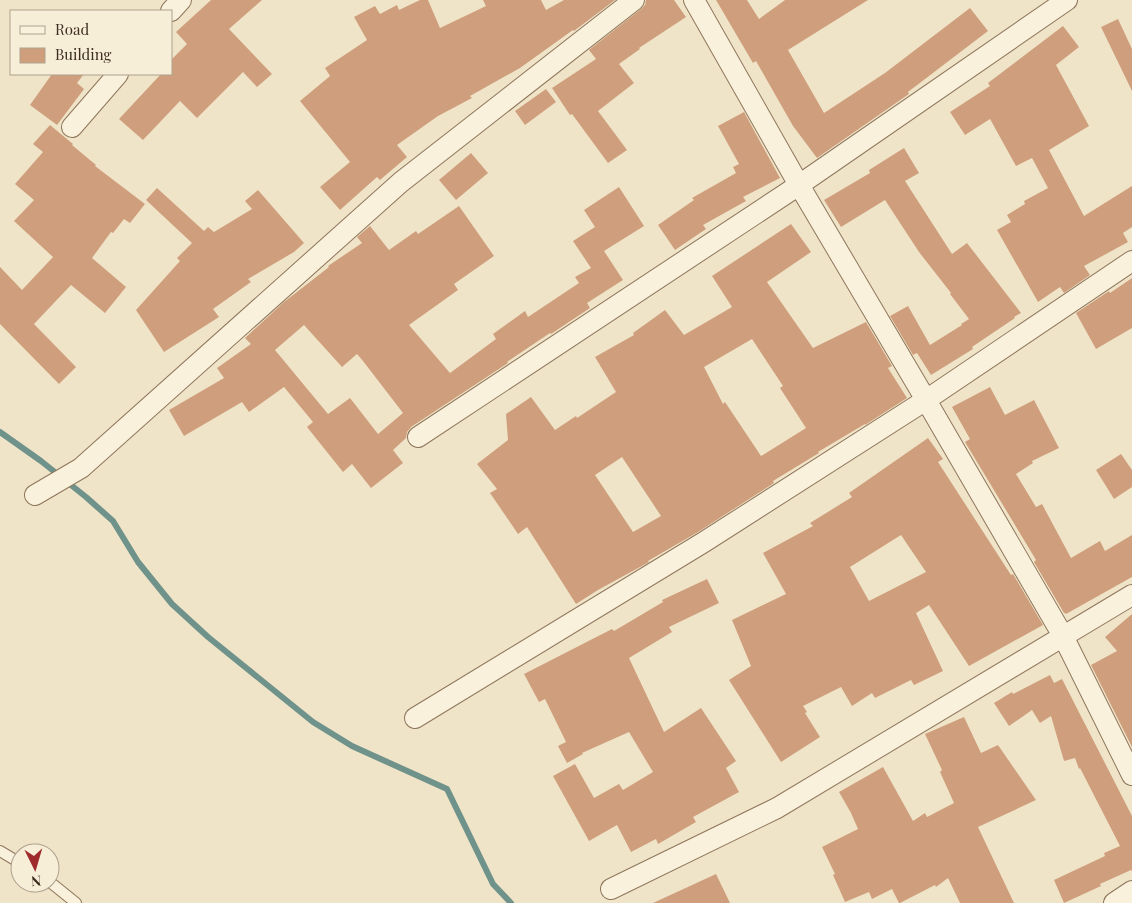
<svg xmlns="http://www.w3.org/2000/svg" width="1132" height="903" font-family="'Playfair Display',serif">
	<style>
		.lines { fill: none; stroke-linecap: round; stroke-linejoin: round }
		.stream { stroke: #6f938a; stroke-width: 6 }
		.building { fill: #cf9f7d; fill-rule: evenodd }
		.lane-casing { stroke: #8d765c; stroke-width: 12 }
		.street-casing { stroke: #8d765c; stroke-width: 22 }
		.lane { stroke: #faf1dc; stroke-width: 10 }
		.street { stroke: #faf1dc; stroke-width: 20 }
	</style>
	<rect width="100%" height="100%" fill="#f0e4c8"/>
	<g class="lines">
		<path class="stream" d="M 0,432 L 41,461 L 86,497 L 113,521 L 138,562 L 172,604 L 208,637 L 313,722 L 352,746 L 447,789 L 493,884 L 511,903"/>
	</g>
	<path class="building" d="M 211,0 L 262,0 L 229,29 L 272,74 L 257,87 L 243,72 L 197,118 L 180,101 L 143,140 L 119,119 L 161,74 L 171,74 L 171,60 L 187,44 L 176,32 Z
		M 420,0 L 428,0 L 440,28 L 486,6 L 483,0 L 541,0 L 546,10 L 564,0 L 615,0 L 574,31 L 573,30 L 520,68 L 470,96 L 472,98 L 438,116 L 397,145 L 407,157 L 380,180 L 377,177 L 340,210 L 320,187 L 350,162 L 300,101 L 330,76 L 325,68 L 367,40 L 354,17 L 375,6 L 380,14 L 397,5 L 399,10 Z
		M 646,0 L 674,0 L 686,17 L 639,48 L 640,49 L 619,64 L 634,83 L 598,111 L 627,150 L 608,163 L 572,114 L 570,115 L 552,88 L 596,59 L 589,50 L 641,9 L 645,5 Z
		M 716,0 L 747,0 L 759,19 L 785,0 L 868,0 L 788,50 L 824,113 L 885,73 L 970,8 L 988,31 L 908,92 L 909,94 L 817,158 L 793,126 L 756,61 L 753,63 Z
		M 1118,19 L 1132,49 L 1132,91 L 1101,27 Z
		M 1063,26 L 1079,47 L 1056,65 L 1089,126 L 1049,150 L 1084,216 L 1132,186 L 1132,227 L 1123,233 L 1128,242 L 1084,266 L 1090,275 L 1064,293 L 1060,287 L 1038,302 L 997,230 L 1011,222 L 1007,215 L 1025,204 L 1024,201 L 1048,188 L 1032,158 L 1016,166 L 990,119 L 965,135 L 950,112 L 990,86 L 988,83 Z
		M 52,74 L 84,74 L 77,83 L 84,89 L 57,125 L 30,105 Z
		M 546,89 L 556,102 L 525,125 L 515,111 Z
		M 744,112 L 780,178 L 743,197 L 746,201 L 703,225 L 706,229 L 675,250 L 658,225 L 694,200 L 692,198 L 736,173 L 733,167 L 739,164 L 718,126 Z
		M 50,125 L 73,144 L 72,145 L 96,165 L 95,166 L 145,204 L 130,223 L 124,219 L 113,233 L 111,232 L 92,258 L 126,287 L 105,313 L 71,285 L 34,324 L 76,367 L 59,384 L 0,324 L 0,267 L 22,290 L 53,257 L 14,221 L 34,200 L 15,184 L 43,152 L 33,144 Z
		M 904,148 L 919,173 L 905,181 L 952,254 L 967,243 L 1021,313 L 1014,317 L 1015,318 L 972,347 L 973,349 L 931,375 L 917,353 L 913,355 L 890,316 L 908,306 L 930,345 L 962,325 L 961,324 L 969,319 L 950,294 L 951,293 L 919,252 L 885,200 L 841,227 L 824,200 L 870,173 L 869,170 Z
		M 471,153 L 488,173 L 456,200 L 439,180 Z
		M 619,187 L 644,226 L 604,251 L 623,280 L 587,303 L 590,308 L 551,334 L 550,333 L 507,362 L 508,363 L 411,427 L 407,432 L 406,438 L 393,450 L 403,463 L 371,488 L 352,464 L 343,472 L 307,427 L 313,422 L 284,387 L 249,412 L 242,402 L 184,436 L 169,410 L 224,378 L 217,368 L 251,344 L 245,338 L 284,302 L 329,267 L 328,266 L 362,243 L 357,237 L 370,226 L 389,250 L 416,231 L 418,234 L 459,206 L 494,256 L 454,284 L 458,290 L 409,325 L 450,373 L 496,339 L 493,334 L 525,311 L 528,317 L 579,283 L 575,277 L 591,268 L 573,241 L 595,227 L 584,210 ZM 304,325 L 342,367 L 357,354 L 363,361 L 403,413 L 378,434 L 350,398 L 328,414 L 275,350 Z
		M 157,188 L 204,231 L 208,227 L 214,232 L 252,209 L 245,201 L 258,190 L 304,243 L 294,252 L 248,279 L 251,282 L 213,309 L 219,317 L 164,352 L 136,310 L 180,261 L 177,258 L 192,243 L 146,200 Z
		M 791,224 L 811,252 L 767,282 L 813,348 L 866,322 L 892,366 L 888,368 L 907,398 L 865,425 L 865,424 L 818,452 L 819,453 L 773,481 L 774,483 L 698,532 L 648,561 L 649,562 L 640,567 L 598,590 L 576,604 L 527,527 L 518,534 L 490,493 L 497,489 L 477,464 L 508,440 L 506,414 L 531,397 L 555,430 L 576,416 L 577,418 L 616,392 L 595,357 L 634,335 L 633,333 L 665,310 L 684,335 L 732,307 L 712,276 ZM 752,339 L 783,386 L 780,388 L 806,428 L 761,456 L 725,402 L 723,404 L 704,367 ZM 622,457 L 661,516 L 633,532 L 595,475 Z
		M 1132,278 L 1132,328 L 1096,349 L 1076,313 L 1109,291 L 1110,293 Z
		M 990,387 L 1005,415 L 1034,400 L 1059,448 L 1032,461 L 1033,463 L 1016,474 L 1036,507 L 1042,504 L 1071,558 L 1100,541 L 1105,551 L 1132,535 L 1132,577 L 1066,614 L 1065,613 L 1064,613 L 1034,562 L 1036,560 L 965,442 L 970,439 L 952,407 Z
		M 928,438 L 943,459 L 938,462 L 1011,575 L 1013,574 L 1043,625 L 969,666 L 929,605 L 916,613 L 943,671 L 914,685 L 911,680 L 875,698 L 872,693 L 852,706 L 841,687 L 803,706 L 807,712 L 805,713 L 820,737 L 781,762 L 729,680 L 751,666 L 732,620 L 786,594 L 763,553 L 813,526 L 810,523 L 852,497 L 849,493 ZM 901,535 L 926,572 L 869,601 L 850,567 Z
		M 1121,454 L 1132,470 L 1132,487 L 1114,499 L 1096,470 Z
		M 707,579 L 719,603 L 669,627 L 672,632 L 629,658 L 664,732 L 701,708 L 736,761 L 726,768 L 739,792 L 693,817 L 696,822 L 658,844 L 656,839 L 631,852 L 617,825 L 589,841 L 553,776 L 575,764 L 594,798 L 619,784 L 623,790 L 653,772 L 629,732 L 582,753 L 583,754 L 567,763 L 558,746 L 566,742 L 545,699 L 539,702 L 524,674 L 612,629 L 614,631 L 663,602 L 662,600 Z
		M 1132,614 L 1132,747 L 1091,665 L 1117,651 L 1105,637 Z
		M 1050,675 L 1054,683 L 1062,679 L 1132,816 L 1132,871 L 1131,870 L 1100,884 L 1101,886 L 1064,903 L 1054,880 L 1105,856 L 1104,853 L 1120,846 L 1080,768 L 1079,769 L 1075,758 L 1064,761 L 1051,716 L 1040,723 L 1032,710 L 1009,726 L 994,703 L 1012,692 L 1013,694 Z
		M 964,717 L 981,753 L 998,745 L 1036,800 L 978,827 L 1014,903 L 960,903 L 948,878 L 936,887 L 935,885 L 900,903 L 899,903 L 892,889 L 872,899 L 869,892 L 845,902 L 833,875 L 835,874 L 822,847 L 858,829 L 851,813 L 839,792 L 883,767 L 913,821 L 925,813 L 927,817 L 954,803 L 940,772 L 942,770 L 925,734 Z
		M 716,874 L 730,903 L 653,903 Z"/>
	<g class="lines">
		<defs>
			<path id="lane" d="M 0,851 L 20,863
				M 50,882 L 76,903"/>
			<path id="street" d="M 694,0 L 799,185 L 926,400 L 1063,636 L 1132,775
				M 171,11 L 181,0
				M 72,127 L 118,74
				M 418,437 L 799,185 L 1067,0
				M 35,495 L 81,468 L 401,182 L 634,0
				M 415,718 L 704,542 L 926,400 L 1132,261
				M 611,889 L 777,808 L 1132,595
				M 1114,903 L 1132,891"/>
		</defs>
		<use href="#lane" class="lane-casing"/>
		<use href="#street" class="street-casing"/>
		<use href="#lane" class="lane"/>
		<use href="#street" class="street"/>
	</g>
	<rect x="10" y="10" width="162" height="65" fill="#f7eed8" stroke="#ada18e"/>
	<rect x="20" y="26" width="25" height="8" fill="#faf1dc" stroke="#ada18e"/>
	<text x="55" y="35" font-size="15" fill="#3d2e20">Road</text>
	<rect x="20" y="48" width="25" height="15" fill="#cf9f7d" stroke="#ada18e"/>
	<text x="55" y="60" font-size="15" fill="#3d2e20">Building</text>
	<g transform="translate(35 868) rotate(175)"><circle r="24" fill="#f7eed8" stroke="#ada18e"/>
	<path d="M0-4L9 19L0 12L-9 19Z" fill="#9e2a2b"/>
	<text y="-8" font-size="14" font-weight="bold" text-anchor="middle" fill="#3d2e20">N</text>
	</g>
</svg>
